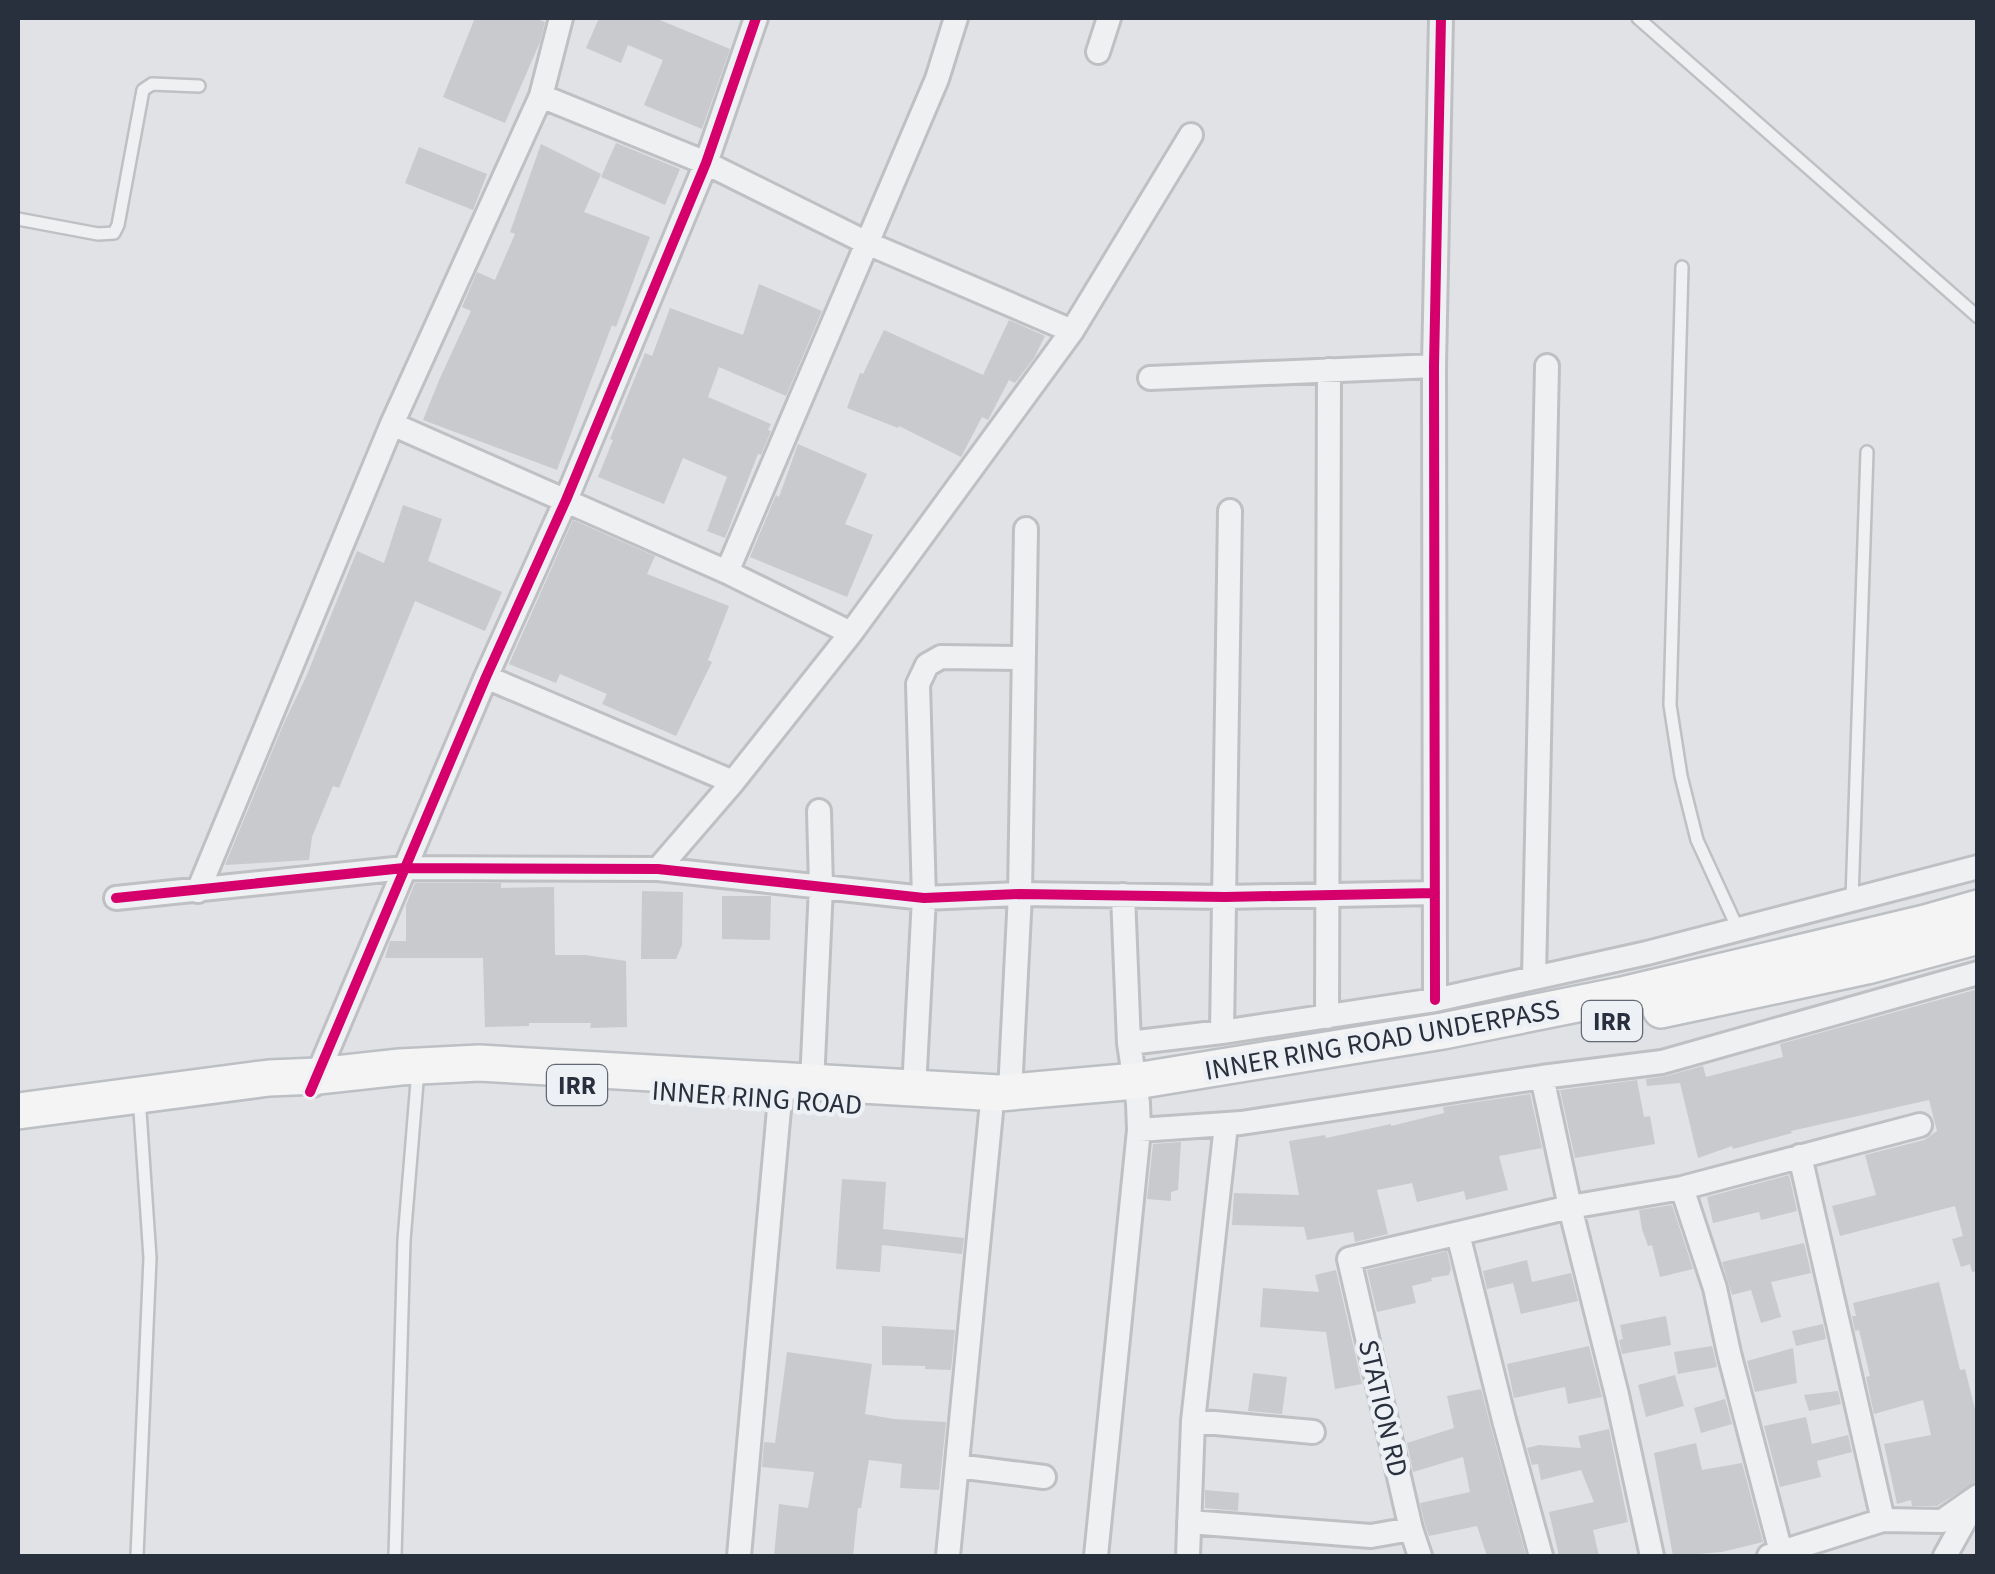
<svg xmlns="http://www.w3.org/2000/svg" width="1995" height="1574" font-family="'Source Sans 3',sans-serif">
	<style>
		.building { fill: #c8cacd }
		.lines { fill: none; stroke-linecap: round; stroke-linejoin: round }
		.lane-casing { stroke: #bec0c3; stroke-width: 16 }
		.street-casing { stroke: #bec0c3; stroke-width: 28 }
		.primary-casing { stroke: #bcbfc3; stroke-width: 40 }
		.lane { stroke: #eff0f1; stroke-width: 11 }
		.street { stroke: #eff0f1; stroke-width: 22 }
		.primary { stroke: #f4f4f5; stroke-width: 35 }
		.cycleway-casing { stroke: #edf0f4; stroke-width: 16 }
		.cycleway { stroke: #d6006c; stroke-width: 10 }
		.labels { text-anchor: middle; stroke-width: 9; stroke-linejoin: round; paint-order: stroke }
		.shield { fill: #edf0f4; stroke: #636974; stroke-width: 2.5 }
		.shield-label { font-size: 25px; font-weight: bold; fill: #282f3d }
		.street-label { font-size: 28px; fill: #282f3d; stroke: #edf0f4 }
	</style>
	<rect width="100%" height="100%" fill="#e0e2e5"/>
	<path class="building" d="M 475,18 L 535,18 L 545,22 L 540,42 L 505,123 L 443,97 Z
		M 599,18 L 655,18 L 730,49 L 702,129 L 644,105 L 663,60 L 628,45 L 621,63 L 586,48 Z
		M 616,143 L 680,169 L 665,205 L 601,177 Z
		M 541,144 L 601,174 L 584,212 L 650,237 L 616,327 L 612,325 L 557,470 L 423,420 L 440,378 L 471,311 L 462,307 L 477,272 L 495,280 L 515,234 L 510,232 Z
		M 419,147 L 487,174 L 473,210 L 405,183 Z
		M 759,284 L 822,311 L 786,396 L 719,367 L 708,397 L 771,424 L 768,430 L 771,431 L 761,455 L 758,454 L 725,538 L 707,531 L 727,477 L 683,458 L 664,504 L 598,477 L 613,440 L 610,439 L 645,353 L 652,356 L 670,308 L 743,335 Z
		M 1009,320 L 1045,336 L 1034,358 L 1015,383 L 1009,380 L 988,420 L 982,417 L 961,457 L 899,426 L 898,428 L 847,408 L 860,373 L 863,374 L 884,330 L 983,375 Z
		M 798,444 L 867,474 L 845,524 L 873,535 L 847,597 L 750,557 L 776,495 L 779,497 Z
		M 403,505 L 442,519 L 428,561 L 502,592 L 485,631 L 415,601 L 339,788 L 333,786 L 312,837 L 309,860 L 225,865 L 284,723 L 306,677 L 357,551 L 384,563 Z
		M 573,520 L 655,556 L 647,574 L 729,606 L 708,660 L 712,662 L 676,736 L 602,704 L 607,694 L 560,674 L 556,683 L 509,664 Z
		M 415,883 L 501,883 L 501,888 L 554,887 L 555,955 L 585,955 L 626,961 L 627,1027 L 590,1028 L 591,1023 L 529,1023 L 529,1026 L 485,1027 L 483,958 L 385,958 L 390,941 L 406,941 L 406,905 Z
		M 642,891 L 683,892 L 682,945 L 676,959 L 641,959 Z
		M 722,896 L 771,896 L 770,940 L 722,939 Z
		M 1978,989 L 1978,1271 L 1972,1272 L 1970,1264 L 1961,1267 L 1952,1239 L 1963,1236 L 1955,1206 L 1840,1236 L 1832,1206 L 1876,1195 L 1865,1155 L 1924,1140 L 1937,1131 L 1929,1100 L 1791,1131 L 1792,1133 L 1733,1149 L 1732,1146 L 1698,1158 L 1680,1083 L 1647,1086 L 1646,1079 L 1666,1076 L 1703,1066 L 1706,1077 L 1783,1057 L 1780,1044 Z
		M 1637,1080 L 1644,1117 L 1650,1116 L 1655,1144 L 1575,1158 L 1560,1090 Z
		M 1530,1094 L 1542,1148 L 1499,1156 L 1508,1190 L 1466,1200 L 1464,1191 L 1417,1202 L 1412,1183 L 1377,1190 L 1388,1234 L 1355,1242 L 1353,1232 L 1307,1240 L 1304,1227 L 1232,1225 L 1234,1193 L 1299,1195 L 1289,1141 L 1325,1135 L 1326,1138 L 1391,1124 L 1391,1126 L 1444,1113 L 1443,1107 Z
		M 1181,1142 L 1178,1190 L 1171,1192 L 1171,1201 L 1147,1199 L 1153,1144 Z
		M 1789,1175 L 1797,1211 L 1761,1220 L 1759,1212 L 1713,1223 L 1707,1197 Z
		M 842,1179 L 886,1182 L 883,1229 L 964,1238 L 962,1254 L 882,1245 L 880,1272 L 836,1269 Z
		M 1672,1205 L 1693,1269 L 1660,1277 L 1652,1245 L 1648,1246 L 1642,1229 L 1639,1210 Z
		M 1804,1243 L 1811,1273 L 1771,1282 L 1781,1317 L 1761,1323 L 1751,1290 L 1732,1295 L 1722,1262 Z
		M 1447,1251 L 1451,1269 L 1449,1275 L 1431,1278 L 1432,1281 L 1412,1286 L 1416,1303 L 1377,1312 L 1367,1270 Z
		M 1527,1260 L 1532,1282 L 1571,1273 L 1578,1301 L 1521,1314 L 1513,1283 L 1487,1289 L 1483,1271 Z
		M 1336,1270 L 1362,1384 L 1335,1389 L 1326,1332 L 1260,1327 L 1263,1288 L 1319,1292 L 1315,1275 Z
		M 1939,1282 L 1960,1370 L 1965,1369 L 1978,1421 L 1978,1477 L 1975,1482 L 1937,1506 L 1912,1506 L 1911,1500 L 1897,1504 L 1884,1444 L 1931,1435 L 1923,1400 L 1874,1414 L 1866,1377 L 1870,1376 L 1859,1330 L 1855,1331 L 1852,1316 L 1856,1316 L 1853,1303 Z
		M 1666,1316 L 1671,1345 L 1622,1354 L 1619,1340 L 1623,1339 L 1620,1325 Z
		M 1823,1324 L 1826,1339 L 1796,1346 L 1792,1331 Z
		M 882,1326 L 955,1330 L 951,1370 L 925,1369 L 925,1366 L 882,1365 Z
		M 1589,1346 L 1602,1397 L 1568,1404 L 1565,1387 L 1514,1398 L 1507,1364 Z
		M 1712,1346 L 1717,1367 L 1678,1374 L 1674,1352 Z
		M 1793,1348 L 1797,1383 L 1755,1392 L 1747,1361 Z
		M 787,1352 L 872,1364 L 865,1414 L 894,1419 L 946,1422 L 939,1490 L 900,1488 L 902,1464 L 869,1460 L 861,1508 L 858,1508 L 853,1556 L 774,1556 L 779,1504 L 808,1508 L 814,1472 L 762,1467 L 764,1442 L 775,1443 Z
		M 1253,1373 L 1287,1377 L 1282,1414 L 1248,1411 Z
		M 1675,1375 L 1684,1406 L 1646,1417 L 1638,1385 Z
		M 1481,1389 L 1490,1424 L 1526,1556 L 1487,1556 L 1477,1526 L 1429,1536 L 1425,1525 L 1420,1503 L 1470,1492 L 1463,1457 L 1413,1472 L 1407,1443 L 1454,1428 L 1447,1396 Z
		M 1838,1391 L 1841,1404 L 1809,1411 L 1804,1395 Z
		M 1725,1399 L 1732,1424 L 1701,1433 L 1694,1408 Z
		M 1806,1417 L 1812,1444 L 1848,1435 L 1852,1452 L 1817,1461 L 1821,1477 L 1780,1487 L 1764,1426 Z
		M 1609,1429 L 1628,1522 L 1593,1530 L 1599,1556 L 1559,1556 L 1549,1512 L 1594,1502 L 1581,1470 L 1541,1480 L 1538,1464 L 1532,1465 L 1527,1448 L 1539,1445 L 1581,1448 L 1578,1436 Z
		M 1696,1443 L 1702,1470 L 1742,1463 L 1763,1542 L 1722,1552 L 1673,1556 L 1654,1453 Z
		M 1205,1490 L 1239,1493 L 1238,1511 L 1205,1508 Z"/>
	<g class="lines">
		<defs>
			<path id="lane" d="M 1638,18 L 1978,317
				M 18,219 L 98,234 L 114,233 L 118,225 L 143,90 L 152,84 L 199,86
				M 1682,267 L 1670,705 L 1681,776 L 1697,840 L 1738,929
				M 1852,899 L 1867,452
				M 137,1556 L 150,1258 L 140,1111
				M 395,1556 L 404,1240 L 417,1082"/>
			<path id="street" d="M 1098,52 L 1109,18
				M 541,96 L 706,163 L 867,243 L 1072,331
				M 1150,378 L 1434,366
				M 392,424 L 727,572 L 851,633
				M 727,572 L 937,79 L 956,18
				M 486,677 L 733,782
				M 658,869 L 733,782 L 851,633 L 1072,331 L 1191,135
				M 198,891 L 392,424 L 541,96 L 561,18
				M 116,898 L 404,868 L 658,869 L 924,898 L 1020,894 L 1225,897 L 1435,893
				M 1534,977 L 1547,366
				M 1435,1000 L 1434,366 L 1441,18
				M 1327,1017 L 1329,370
				M 1222,1032 L 1230,511
				M 1129,1043 L 1222,1032 L 1435,1000 L 1647,953 L 1978,867
				M 1542,1077 L 1570,1207 L 1617,1395 L 1652,1556
				M 812,1083 L 821,887 L 819,811
				M 313,1085 L 486,677 L 566,500 L 706,163 L 756,18
				M 914,1089 L 924,898 L 918,684 L 927,665 L 941,657 L 1023,658
				M 1010,1092 L 1020,894 L 1026,529
				M 1139,1130 L 1241,1123 L 1542,1077 L 1662,1062 L 1978,973
				M 1800,1156 L 1883,1520
				M 1682,1188 L 1715,1288 L 1729,1353 L 1782,1556
				M 1458,1234 L 1504,1420 L 1541,1556
				M 1193,1421 L 1313,1432
				M 957,1466 L 1044,1477
				M 1189,1522 L 1371,1536 L 1411,1529
				M 739,1556 L 780,1098
				M 948,1556 L 991,1112
				M 1096,1556 L 1139,1130 L 1138,1103 L 1129,1043 L 1123,895
				M 1188,1556 L 1193,1421 L 1226,1125
				M 1420,1556 L 1411,1529 L 1349,1259 L 1570,1207 L 1682,1188 L 1920,1125
				M 1769,1556 L 1883,1520 L 1942,1521 L 1978,1496
				M 1945,1556 L 1975,1502"/>
			<path id="primary" d="M 1661,1010 L 1867,966 L 1978,936
				M 18,1111 L 269,1078 L 318,1076 L 400,1067 L 479,1063 L 999,1093 L 1136,1081 L 1443,1031 L 1622,995 L 1925,923 L 1978,908"/>
		</defs>
		<use href="#lane" class="lane-casing"/>
		<use href="#street" class="street-casing"/>
		<use href="#primary" class="primary-casing"/>
		<use href="#lane" class="lane"/>
		<use href="#street" class="street"/>
		<use href="#primary" class="primary"/>
		<defs>
			<path id="cycleway" d="M 116,898 L 404,868 L 658,869 L 924,898 L 1020,894 L 1225,897 L 1435,893
				M 1435,1000 L 1434,366 L 1441,18
				M 310,1092 L 486,677 L 566,500 L 706,163 L 756,18"/>
		</defs>
		<use href="#cycleway" class="cycleway-casing"/>
		<use href="#cycleway" class="cycleway"/>
	</g>
	<g class="labels">
		<g class="shield">
			<rect x="1582" y="1001" width="60" height="40" rx="8"/>
			<rect x="547" y="1065" width="60" height="40" rx="8"/>
		</g>
		<g class="shield-label">
			<text x="1612" y="1030">IRR</text>
			<text x="577" y="1094">IRR</text>
		</g>
		<g class="street-label">
			<text transform="translate(1382 1039) rotate(-10)" y="10">INNER RING ROAD UNDERPASS</text>
			<text transform="translate(757 1097) rotate(4)" y="10">INNER RING ROAD</text>
			<text transform="translate(1384 1408) rotate(77)" y="10">STATION RD</text>
		</g>
	</g>
	<rect width="1995" height="1574" fill="none" stroke="#282f3d" stroke-width="40"/>
</svg>
